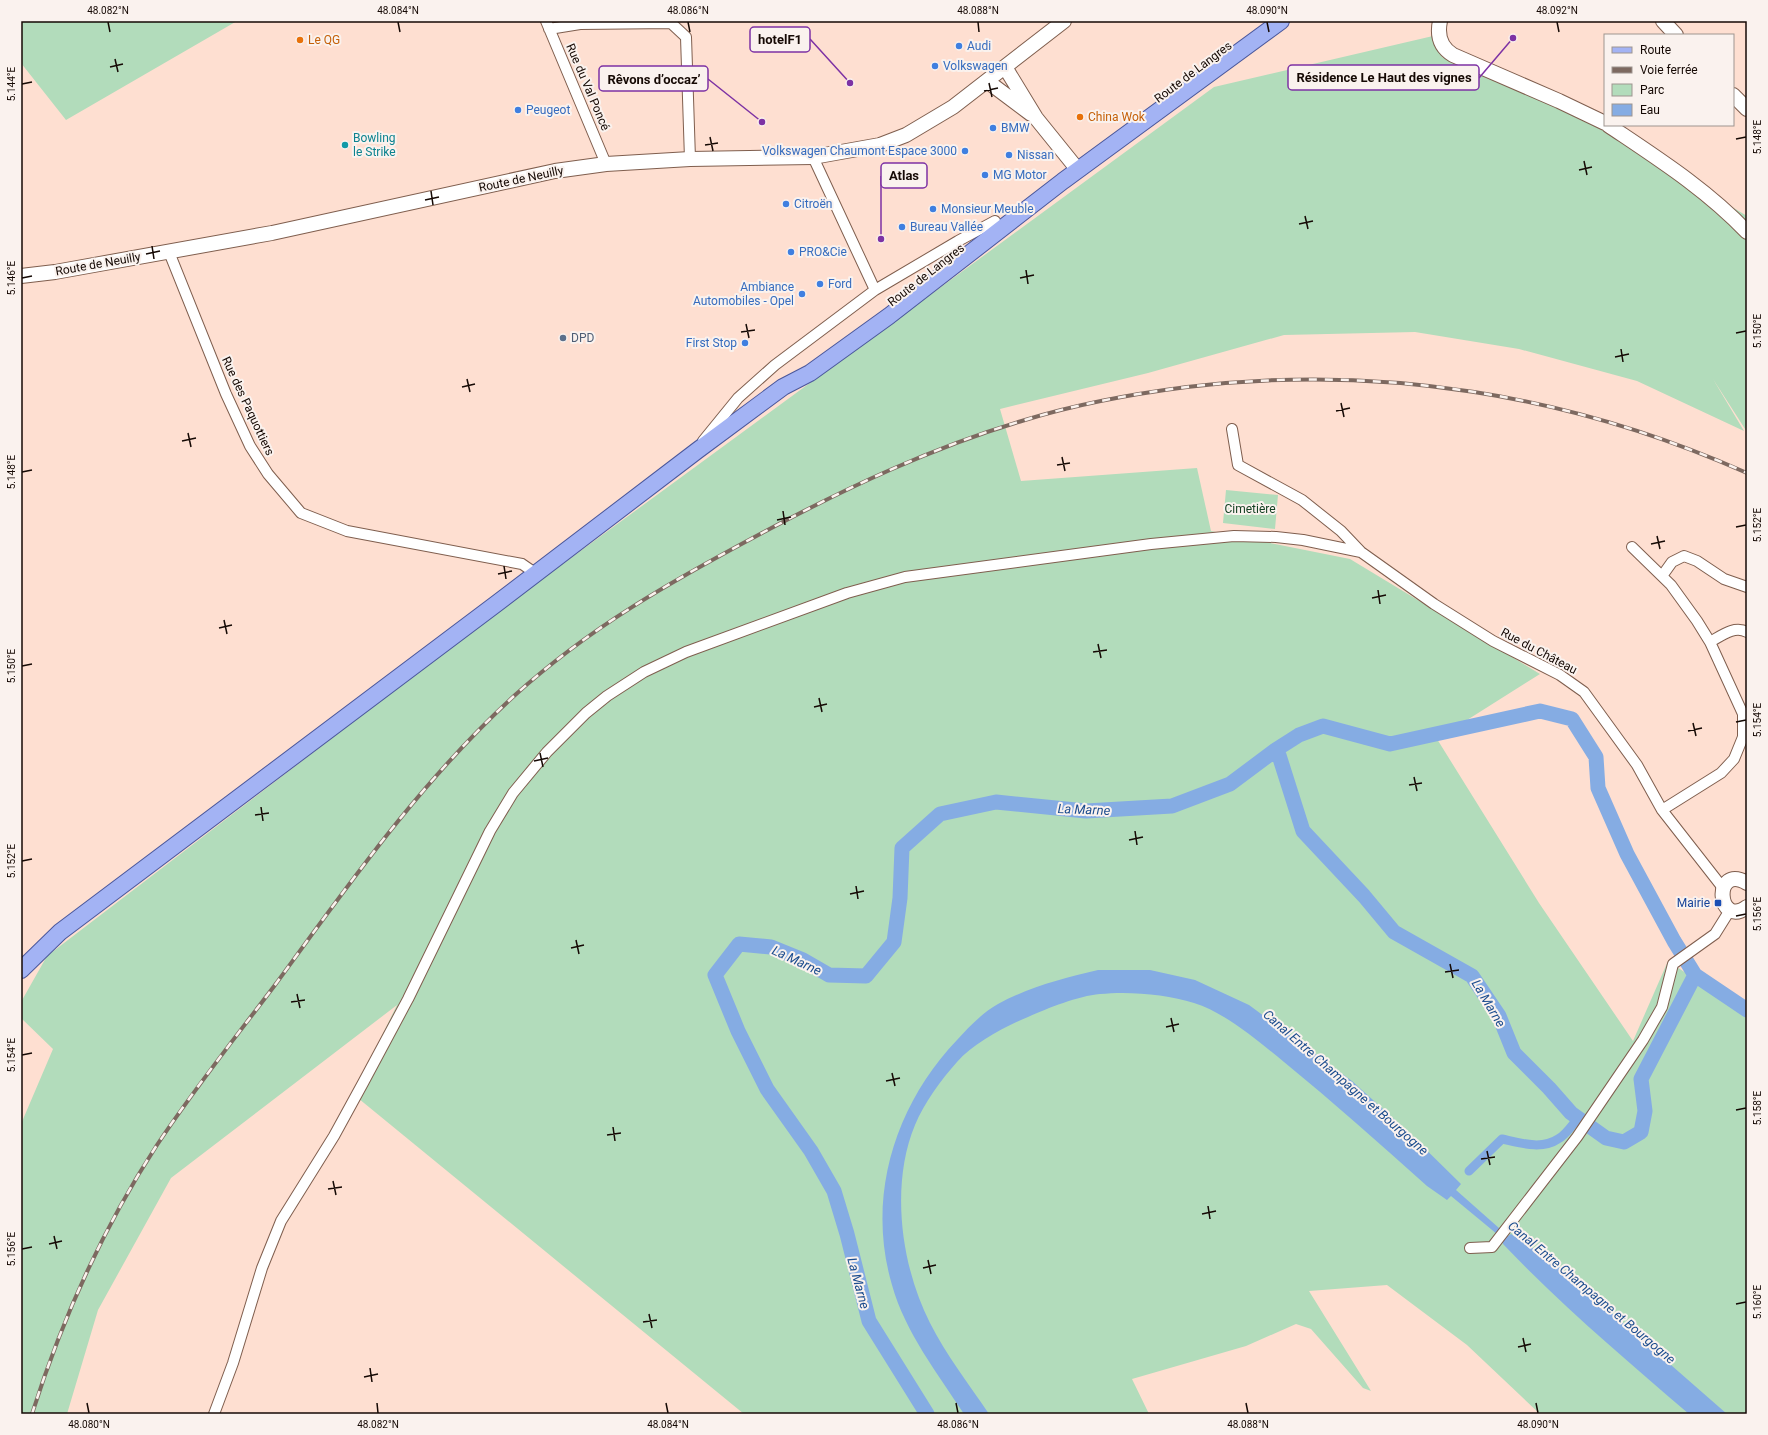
<svg xmlns="http://www.w3.org/2000/svg" width="1768" height="1435" font-family="Roboto,sans-serif">
	<style>
		.green { fill: #b2dcbb }
		.water { fill: #85ace3 }
		.lines { fill: none; stroke-linecap: round; stroke-linejoin: round }
		.canal { stroke: #85ace3; stroke-width: 9 }
		.river { stroke: #85ace3; stroke-width: 15 }
		.street-casing { stroke: #7f5e4e; stroke-width: 12 }
		.secondary-casing { stroke: #7f5e4e; stroke-width: 16 }
		.primary-casing { stroke: #4a579b; stroke-width: 18 }
		.street { stroke: #fff; stroke-width: 10 }
		.secondary { stroke: #fff; stroke-width: 14 }
		.primary { stroke: #a3b3f4; stroke-width: 16 }
		.rail-casing { stroke: #7d6960; stroke-width: 4 }
		.rail { stroke: #faf2ee; stroke-width: 2.5; stroke-dasharray: 8; stroke-linecap: butt }
		.ticks { fill: none; stroke: #150904; stroke-width: 1.5 }
		.food-dot { fill: #e8710a; stroke: #faf2ee; stroke-width: 1.5 }
		.shop-dot { fill: #3f7fe0; stroke: #faf2ee; stroke-width: 1.5 }
		.culture-dot { fill: #0f9aa8; stroke: #faf2ee; stroke-width: 1.5 }
		.service-dot { fill: #5c6f8a; stroke: #faf2ee; stroke-width: 1.5 }
		.transit-dot { fill: #1a4fb4; stroke: #faf2ee; stroke-width: 1.5 }
		.labels { text-anchor: middle; stroke-width: 4; stroke-linejoin: round; paint-order: stroke }
		.food-label { font-size: 12px; fill: #c56008; stroke: #faf2ee; text-anchor: start }
		.shop-label { font-size: 12px; fill: #366cbe; stroke: #faf2ee; text-anchor: start }
		.street-label { font-size: 12px; fill: #150904; stroke: #faf2ee }
		.culture-label { font-size: 12px; fill: #0d838f; stroke: #faf2ee; text-anchor: start }
		.service-label { font-size: 12px; fill: #4e5e75; stroke: #faf2ee; text-anchor: start }
		.park-label { font-size: 12px; fill: #144123; stroke: #faf2ee }
		.transit-label { font-size: 12px; fill: #164399; stroke: #faf2ee; text-anchor: end }
		.water-label { font-size: 13px; font-style: italic; fill: #1b4c8e; stroke: #faf2ee }
		.leader { fill: none; stroke: #7d32a4; stroke-width: 1.5 }
		.callout-dot { fill: #7d32a4; stroke: #faf2ee; stroke-width: 1.5 }
		.callout { fill: #faf2ee; stroke: #7d32a4; stroke-width: 1.5 }
		.callout-label { font-size: 13px; text-anchor: middle; font-weight: bold; fill: #150904 }
		.neatline { fill: none; stroke: #150904; stroke-width: 1.5 }
		.ticks-label { font-size: 10px; text-anchor: middle; fill: #150904 }
	</style>
	<rect width="100%" height="100%" fill="#fedfd1"/>
	<path class="green" d="M 21,21 L 237,21 L 66,120 L 21,63 Z
		M 1433,36 L 1442,57 L 1600,127 L 1747,216 L 1747,432 L 1713,379 L 1744,431 L 1637,381 L 1519,349 L 1415,332 L 1284,335 L 1148,373 L 1000,409 L 1021,481 L 1197,468 L 1211,531 L 1350,559 L 1540,674 L 1437,739 L 1539,903 L 1633,1041 L 1668,961 L 1747,1014 L 1747,1414 L 1540,1414 L 1467,1345 L 1387,1285 L 1309,1291 L 1371,1391 L 1363,1388 L 1311,1329 L 1296,1324 L 1246,1346 L 1132,1379 L 1149,1414 L 744,1414 L 353,1094 L 397,1005 L 171,1178 L 98,1310 L 67,1414 L 21,1414 L 21,1124 L 53,1049 L 21,1018 L 21,1002 L 47,956 L 489,618 L 1214,87 Z
		M 1226,490 L 1278,495 L 1275,529 L 1223,523 Z"/>
	<path class="water" d="M 1098,970 L 1150,970 L 1195,980 L 1249,1005 L 1352,1081 L 1405,1129 L 1461,1184 L 1456,1190 L 1508,1236 L 1511,1234 L 1551,1260 L 1727,1414 L 1689,1414 C 1625,1359 1561,1305 1503,1244 L 1503,1239 L 1451,1196 L 1447,1200 L 1427,1186 C 1380,1144 1333,1102 1284,1062 C 1258,1041 1226,1013 1194,1003 C 1167,994 1128,991 1100,994 C 1078,996 1048,1008 1028,1017 C 1004,1027 974,1043 957,1062 C 941,1080 924,1103 915,1125 C 890,1185 901,1266 930,1323 C 946,1355 969,1384 989,1414 L 964,1414 C 938,1374 905,1332 892,1285 C 866,1197 895,1105 957,1040 C 968,1028 983,1012 998,1004 C 1029,987 1064,978 1098,970 Z"/>
	<g class="lines">
		<path class="canal" d="M 1469,1171 L 1502,1139 C 1520,1143 1542,1150 1558,1139 C 1566,1135 1572,1125 1578,1118"/>
		<path class="river" d="M 1277,749 L 1299,735 L 1323,726 L 1390,744 L 1540,711 L 1572,719 L 1596,757 L 1598,788 L 1627,854 L 1674,941 L 1695,975
			M 927,1414 L 869,1321 L 847,1234 L 834,1191 L 811,1151 L 767,1089 L 738,1031 L 715,975 L 739,944 L 771,947 L 803,960 L 829,975 L 866,976 L 894,942 L 900,898 L 902,848 L 940,814 L 996,802 L 1086,811 L 1172,806 L 1230,784 L 1277,749 L 1303,831 L 1364,896 L 1394,932 L 1472,976 L 1499,1016 L 1514,1053 L 1549,1088 L 1571,1113 L 1606,1138 L 1624,1142 L 1641,1132 L 1645,1111 L 1641,1079 L 1695,975 L 1747,1010"/>
		<defs>
			<path id="street" d="M 546,21 L 606,164
				M 549,29 L 580,24 L 671,23 L 686,37 L 690,159
				M 813,157 L 875,290
				M 169,252 L 226,394 L 250,446 L 268,474 L 301,513 L 347,531 L 522,564 L 535,573
				M 1232,429 L 1238,465 L 1302,500 L 1341,531 L 1361,552 L 1434,604 L 1493,641 L 1560,675 L 1584,692 L 1637,765 L 1662,810 L 1723,888
				M 703,441 L 738,398 L 775,365 L 875,290 L 958,241 L 995,221
				M 1632,547 L 1671,585 L 1697,621 L 1710,642 L 1743,714 L 1743,737 L 1734,759 L 1721,773 L 1662,810
				M 1662,576 L 1672,562 L 1684,556 L 1697,561 L 1724,579 L 1747,587
				M 1710,642 C 1721,636 1734,625 1747,632
				M 1470,1248 L 1492,1247 L 1577,1137 L 1643,1040 L 1662,1007 L 1673,964 L 1715,934 L 1730,910
				M 214,1414 L 233,1363 L 262,1268 L 281,1221 L 334,1136 L 363,1083 L 408,999 L 490,831 L 513,793 L 547,752 L 586,713 L 607,696 L 644,672 L 686,652 L 847,593 L 905,577 L 1151,544 L 1234,536 L 1276,537 L 1303,540 L 1361,552"/>
			<path id="secondary" d="M 1440,21 C 1437,35 1440,47 1453,55 L 1559,101 L 1605,123
				M 1663,21 L 1676,35
				M 1005,67 L 1036,118 L 1078,170
				M 987,81 L 1031,114
				M 1733,95 L 1747,109
				M 1608,125 C 1657,158 1706,189 1747,232
				M 21,276 L 55,272 L 272,233 L 555,171 L 606,164 L 690,159 L 813,157 L 880,145 L 906,135 L 953,107 L 1064,21
				M 1747,883 C 1712,863 1717,929 1747,907"/>
			<path id="primary" d="M 21,970 L 60,932 L 496,604 L 698,450 L 783,387 L 810,373 L 889,316 L 1063,181 L 1281,21"/>
		</defs>
		<use href="#street" class="street-casing"/>
		<use href="#secondary" class="secondary-casing"/>
		<use href="#primary" class="primary-casing"/>
		<use href="#street" class="street"/>
		<use href="#secondary" class="secondary"/>
		<use href="#primary" class="primary"/>
		<defs>
			<path id="rail" d="M 32,1414 C 62,1319 103,1228 157,1145 C 194,1089 235,1038 275,985 C 349,884 421,781 514,696 C 590,627 672,581 762,533 C 846,488 933,447 1025,420 C 1077,404 1132,394 1187,387 C 1380,364 1569,394 1747,473"/>
		</defs>
		<use href="#rail" class="rail-casing"/>
		<use href="#rail" class="rail"/>
	</g>
	<path class="ticks" d="M 108,22 L 110,32M 398,22 L 400,32M 688,22 L 690,32M 978,22 L 979,32M 1267,22 L 1269,32M 1557,22 L 1559,32M 115,59 L 118,72M 110,67 L 123,64M 989,83 L 992,97M 22,84 L 32,82M 984,91 L 998,88M 710,137 L 713,151M 1736,139 L 1746,137M 705,145 L 718,143M 1584,161 L 1587,175M 1579,170 L 1592,167M 431,191 L 433,205M 425,200 L 439,197M 1305,216 L 1308,229M 1299,224 L 1313,221M 152,246 L 154,259M 146,254 L 160,251M 1026,270 L 1028,284M 22,278 L 32,276M 1020,278 L 1034,275M 746,324 L 749,338M 741,332 L 755,330M 1736,333 L 1746,331M 1621,349 L 1623,362M 1615,357 L 1629,354M 467,379 L 470,392M 462,387 L 475,384M 1341,403 L 1344,417M 1336,411 L 1350,408M 188,433 L 191,447M 182,441 L 196,438M 1062,457 L 1065,471M 1057,465 L 1070,463M 22,472 L 32,470M 783,511 L 785,525M 777,520 L 791,517M 1736,527 L 1746,525M 1657,536 L 1660,549M 1651,544 L 1665,541M 504,566 L 506,579M 498,574 L 512,571M 1378,590 L 1380,604M 1372,598 L 1386,595M 224,620 L 227,634M 219,628 L 232,625M 1098,644 L 1101,658M 1093,652 L 1107,650M 22,666 L 32,664M 819,698 L 822,712M 814,707 L 827,704M 1736,722 L 1746,720M 1693,723 L 1696,736M 1688,731 L 1702,728M 540,753 L 543,767M 534,761 L 548,758M 1414,777 L 1417,791M 1409,785 L 1422,783M 261,807 L 263,821M 255,815 L 269,813M 1135,831 L 1137,845M 1129,840 L 1143,837M 22,861 L 32,859M 856,886 L 858,899M 850,894 L 864,891M 1736,916 L 1746,914M 576,940 L 579,954M 571,948 L 584,945M 1450,964 L 1453,978M 1445,972 L 1459,970M 297,994 L 300,1008M 291,1002 L 305,1000M 1171,1018 L 1174,1032M 1166,1027 L 1179,1024M 22,1055 L 32,1053M 892,1073 L 895,1086M 886,1081 L 900,1078M 1736,1110 L 1746,1108M 613,1127 L 615,1141M 607,1135 L 621,1133M 1487,1151 L 1490,1165M 1481,1159 L 1495,1157M 333,1181 L 336,1195M 328,1189 L 342,1187M 1208,1206 L 1210,1219M 1202,1214 L 1216,1211M 54,1236 L 57,1249M 49,1244 L 62,1241M 22,1249 L 32,1247M 928,1260 L 931,1274M 923,1268 L 936,1265M 1736,1304 L 1746,1302M 649,1314 L 652,1328M 643,1322 L 657,1320M 1523,1338 L 1526,1352M 1518,1347 L 1531,1344M 370,1368 L 372,1382M 364,1377 L 378,1374M 87,1403 L 89,1413M 377,1403 L 378,1413M 666,1403 L 668,1413M 956,1403 L 958,1413M 1246,1403 L 1248,1413M 1536,1403 L 1538,1413"/>
	<g class="food-dot">
		<circle cx="300" cy="40" r="4"/>
		<circle cx="1080" cy="117" r="4"/>
	</g>
	<g class="shop-dot">
		<circle cx="959" cy="46" r="4"/>
		<circle cx="935" cy="66" r="4"/>
		<circle cx="518" cy="110" r="4"/>
		<circle cx="993" cy="128" r="4"/>
		<circle cx="965" cy="151" r="4"/>
		<circle cx="1009" cy="155" r="4"/>
		<circle cx="985" cy="175" r="4"/>
		<circle cx="786" cy="204" r="4"/>
		<circle cx="933" cy="209" r="4"/>
		<circle cx="902" cy="227" r="4"/>
		<circle cx="791" cy="252" r="4"/>
		<circle cx="820" cy="284" r="4"/>
		<circle cx="802" cy="294" r="4"/>
		<circle cx="745" cy="343" r="4"/>
	</g>
	<circle class="culture-dot" cx="345" cy="145" r="4"/>
	<circle class="service-dot" cx="563" cy="338" r="4"/>
	<rect class="transit-dot" x="1714" y="899" width="8" height="8" rx="2"/>
	<g class="labels">
		<g class="food-label">
			<text x="308" y="44">Le QG</text>
			<text x="1088" y="121">China Wok</text>
		</g>
		<g class="shop-label">
			<text x="967" y="50">Audi</text>
			<text x="943" y="70">Volkswagen</text>
			<text x="526" y="114">Peugeot</text>
			<text x="1001" y="132">BMW</text>
			<text x="957" y="155" text-anchor="end">Volkswagen Chaumont Espace 3000</text>
			<text x="1017" y="159">Nissan</text>
			<text x="993" y="179">MG Motor</text>
			<text x="794" y="208">Citroën</text>
			<text x="941" y="213">Monsieur Meuble</text>
			<text x="910" y="231">Bureau Vallée</text>
			<text x="799" y="256">PRO&amp;Cie</text>
			<text x="828" y="288">Ford</text>
			<text x="794" y="291" text-anchor="end">Ambiance<tspan x="794" dy="14">Automobiles - Opel</tspan></text>
			<text x="737" y="347" text-anchor="end">First Stop</text>
		</g>
		<g class="street-label">
			<text transform="translate(1193 72) rotate(-37)" y="4">Route de Langres</text>
			<text transform="translate(588 87) rotate(67)" y="4">Rue du Val Poncé</text>
			<text transform="translate(521 179) rotate(-12)" y="4">Route de Neuilly</text>
			<text transform="translate(98 264) rotate(-10)" y="4">Route de Neuilly</text>
			<text transform="translate(926 275) rotate(-38)" y="4">Route de Langres</text>
			<text transform="translate(248 406) rotate(65)" y="4">Rue des Paquottiers</text>
			<text transform="translate(1539 651) rotate(28)" y="4">Rue du Château</text>
		</g>
		<g class="culture-label">
			<text x="353" y="142">Bowling<tspan x="353" dy="14">le Strike</tspan></text>
		</g>
		<g class="service-label">
			<text x="571" y="342">DPD</text>
		</g>
		<g class="park-label">
			<text x="1250" y="513">Cimetière</text>
		</g>
		<g class="transit-label">
			<text x="1710" y="907">Mairie</text>
		</g>
		<g class="water-label">
			<text transform="translate(1084 809) rotate(2)" y="5">La Marne</text>
			<text transform="translate(797 960) rotate(25)" y="5">La Marne</text>
			<text transform="translate(1489 1003) rotate(59)" y="5">La Marne</text>
			<text transform="translate(1346 1082) rotate(41)" y="5">Canal Entre Champagne et Bourgogne</text>
			<text transform="translate(859 1283) rotate(75)" y="5">La Marne</text>
			<text transform="translate(1592 1292) rotate(40)" y="5">Canal Entre Champagne et Bourgogne</text>
		</g>
	</g>
	<path class="leader" d="M850 83L810 39M1513 38L1479 78M762 122L708 79M881 239L881 176"/>
	<g class="callout-dot">
		<circle cx="850" cy="83" r="4"/>
		<circle cx="1513" cy="38" r="4"/>
		<circle cx="762" cy="122" r="4"/>
		<circle cx="881" cy="239" r="4"/>
	</g>
	<g class="callout">
		<rect x="750" y="27" width="60" height="25" rx="4"/>
		<rect x="1288" y="65" width="191" height="25" rx="4"/>
		<rect x="599" y="66" width="109" height="25" rx="4"/>
		<rect x="881" y="163" width="46" height="25" rx="4"/>
	</g>
	<g class="callout-label">
		<text x="780" y="44">hotelF1</text>
		<text x="1384" y="82">Résidence Le Haut des vignes</text>
		<text x="654" y="84">Rêvons d’occaz’</text>
		<text x="904" y="180">Atlas</text>
	</g>
	<rect width="1768" height="1435" fill="none" stroke="#faf2ee" stroke-width="44"/>
	<rect x="1604" y="34" width="130" height="92" fill="#faf2ee" stroke="#9e9590"/>
	<rect x="1612" y="47" width="20" height="6" fill="#a3b3f4" stroke="#9e9590"/>
	<text x="1640" y="54" font-size="12" fill="#150904">Route</text>
	<rect x="1612" y="67" width="20" height="6" fill="#7d6960" stroke="#9e9590"/>
	<text x="1640" y="74" font-size="12" fill="#150904">Voie ferrée</text>
	<rect x="1612" y="84" width="20" height="12" fill="#b2dcbb" stroke="#9e9590"/>
	<text x="1640" y="94" font-size="12" fill="#150904">Parc</text>
	<rect x="1612" y="104" width="20" height="12" fill="#85ace3" stroke="#9e9590"/>
	<text x="1640" y="114" font-size="12" fill="#150904">Eau</text>
	<rect x="22" y="22" width="1724" height="1391" class="neatline"/>
	<g class="ticks-label">
		<text x="108" y="14">48.082°N</text>
		<text x="398" y="14">48.084°N</text>
		<text x="688" y="14">48.086°N</text>
		<text x="978" y="14">48.088°N</text>
		<text x="1267" y="14">48.090°N</text>
		<text x="1557" y="14">48.092°N</text>
		<text transform="translate(11 84) rotate(-90)" y="4">5.144°E</text>
		<text transform="translate(1757 137) rotate(-90)" y="4">5.148°E</text>
		<text transform="translate(11 278) rotate(-90)" y="4">5.146°E</text>
		<text transform="translate(1757 331) rotate(-90)" y="4">5.150°E</text>
		<text transform="translate(11 472) rotate(-90)" y="4">5.148°E</text>
		<text transform="translate(1757 525) rotate(-90)" y="4">5.152°E</text>
		<text transform="translate(11 666) rotate(-90)" y="4">5.150°E</text>
		<text transform="translate(1757 720) rotate(-90)" y="4">5.154°E</text>
		<text transform="translate(11 861) rotate(-90)" y="4">5.152°E</text>
		<text transform="translate(1757 914) rotate(-90)" y="4">5.156°E</text>
		<text transform="translate(11 1055) rotate(-90)" y="4">5.154°E</text>
		<text transform="translate(1757 1108) rotate(-90)" y="4">5.158°E</text>
		<text transform="translate(11 1249) rotate(-90)" y="4">5.156°E</text>
		<text transform="translate(1757 1302) rotate(-90)" y="4">5.160°E</text>
		<text x="89" y="1428">48.080°N</text>
		<text x="378" y="1428">48.082°N</text>
		<text x="668" y="1428">48.084°N</text>
		<text x="958" y="1428">48.086°N</text>
		<text x="1248" y="1428">48.088°N</text>
		<text x="1538" y="1428">48.090°N</text>
	</g>
</svg>
